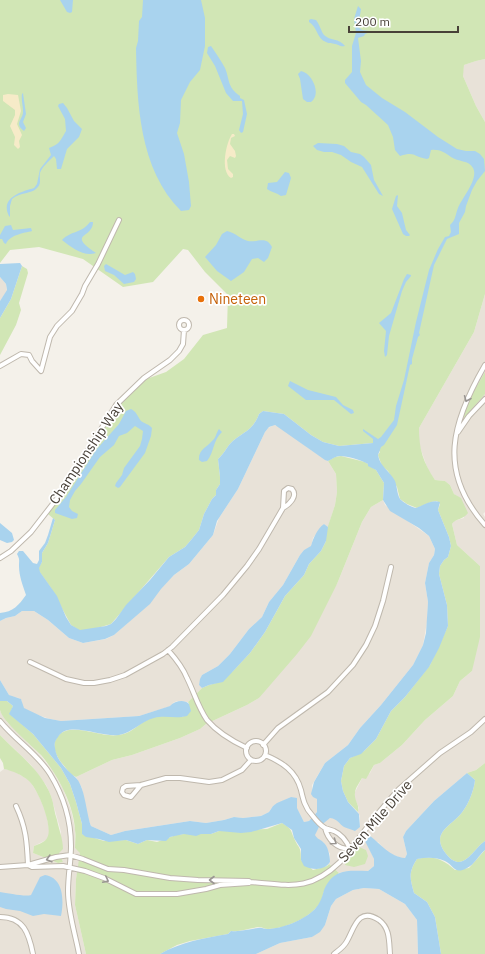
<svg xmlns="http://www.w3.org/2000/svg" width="485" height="954" font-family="'IBM Plex Sans',sans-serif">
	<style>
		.residential { fill: #e8e2d8 }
		.green { fill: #d1e6b5 }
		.sand { fill: #f6ebc8 }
		.water { fill: #a9d3ee }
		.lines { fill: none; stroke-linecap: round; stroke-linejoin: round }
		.street-casing { stroke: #bfb8ad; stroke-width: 6 }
		.street { stroke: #fff; stroke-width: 4 }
		.oneway { stroke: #9a9692 }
		.food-dot { fill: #e8710a; stroke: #fff; stroke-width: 1.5 }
		.labels { text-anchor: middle; stroke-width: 3.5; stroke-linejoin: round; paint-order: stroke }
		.food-label { font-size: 14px; fill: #c56008; stroke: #fff; text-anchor: start }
		.street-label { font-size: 14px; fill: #484138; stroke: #fff }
	</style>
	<rect width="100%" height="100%" fill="#f4f1ea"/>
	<path class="residential" d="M 485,59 L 485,122 L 476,106 L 463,76 L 463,71 L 464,65 L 476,61 Z
		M 0,277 L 6,284 L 7,291 L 0,301 Z
		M 485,294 L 485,512 L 483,514 L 485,517 L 485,763 L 476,770 L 467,773 L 434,801 L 406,831 L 403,837 L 407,854 L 405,858 L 401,858 L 388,853 L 378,842 L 366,841 L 374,859 L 374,866 L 368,871 L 349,871 L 339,873 L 329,864 L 330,862 L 330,854 L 324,843 L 315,837 L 315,832 L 326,820 L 330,818 L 334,818 L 342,823 L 344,827 L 347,827 L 350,829 L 360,827 L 360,816 L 358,812 L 359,808 L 355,799 L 355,792 L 362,778 L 370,773 L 374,765 L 380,763 L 402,745 L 425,720 L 453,696 L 460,681 L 472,671 L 480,566 L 457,545 L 452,524 L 454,521 L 464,518 L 461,499 L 454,494 L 450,485 L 445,481 L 435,480 L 428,470 L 419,444 L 419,428 L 474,332 Z
		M 274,425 L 280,427 L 311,450 L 328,461 L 336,474 L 337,492 L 335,505 L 328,527 L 324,524 L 313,538 L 311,547 L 304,550 L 300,555 L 283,585 L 269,602 L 262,617 L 249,629 L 230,654 L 218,666 L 202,675 L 199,685 L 202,688 L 188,702 L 177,701 L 173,703 L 171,706 L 139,716 L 61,721 L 50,719 L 29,712 L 22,707 L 22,701 L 19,698 L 12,697 L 9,695 L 0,680 L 0,621 L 6,618 L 15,616 L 22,611 L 34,611 L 48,620 L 69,638 L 83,643 L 106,639 L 114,635 L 148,605 L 159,590 L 174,575 L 189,564 L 213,535 L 219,518 L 238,489 L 265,432 L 268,428 Z
		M 383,500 L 385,505 L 429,536 L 435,549 L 434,555 L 429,563 L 425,583 L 428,602 L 427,622 L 423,645 L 413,665 L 381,705 L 360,728 L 348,745 L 325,763 L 312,785 L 312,790 L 317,799 L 317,812 L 309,821 L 304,822 L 291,797 L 273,806 L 269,812 L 261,816 L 243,818 L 234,817 L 224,820 L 206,823 L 190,821 L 125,831 L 111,835 L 91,826 L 87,816 L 82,788 L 76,777 L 112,760 L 132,755 L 180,738 L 200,729 L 206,724 L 247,705 L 259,698 L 337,584 L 362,522 L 371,507 Z
		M 0,711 L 7,722 L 41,756 L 52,770 L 63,789 L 71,810 L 75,829 L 75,848 L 81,853 L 76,879 L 75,905 L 86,954 L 0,954 L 0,772 L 4,769 L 14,771 L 30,781 L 39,796 L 46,813 L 50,834 L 46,840 L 34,846 L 33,853 L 58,863 L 63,862 L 59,853 L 61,832 L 51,796 L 46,785 L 31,765 L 0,735 Z
		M 364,888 L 379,889 L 405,904 L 417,920 L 418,954 L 256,954 L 280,943 L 312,937 L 325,925 L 331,906 L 336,899 L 353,890 Z"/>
	<path class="green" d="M 0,0 L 485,0 L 485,59 L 476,61 L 464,65 L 463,76 L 476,106 L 485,122 L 485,294 L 474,332 L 419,428 C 419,449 423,462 435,480 L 445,481 L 450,485 L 454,494 L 461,498 L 468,513 C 463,520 456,518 452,524 L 457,545 L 480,566 L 480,637 L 472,671 L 460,681 L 453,696 L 425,720 L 402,745 L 380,763 L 374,765 L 366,779 L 362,778 C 360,782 355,788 355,793 C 354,801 360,805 358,812 L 348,802 L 343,791 L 341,781 L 344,766 L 350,758 L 364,751 L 376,739 L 391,711 L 405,697 L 430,665 L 448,626 L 447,605 L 439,574 L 440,566 L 444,560 L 448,557 L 451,546 L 449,537 L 438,510 L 440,504 L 437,501 L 431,502 L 417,508 L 407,504 L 400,499 L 397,487 L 388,471 L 382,466 L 378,455 L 380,452 L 373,443 L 339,446 L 323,442 L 311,435 L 284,414 L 263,411 L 259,414 C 252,433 241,432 229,445 C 226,449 222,456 218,459 L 220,477 L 220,484 L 216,490 L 216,495 L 212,499 L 204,514 L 199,530 L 191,540 L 185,547 L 169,557 L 111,624 L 94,629 L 80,631 L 71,625 L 51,588 L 39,571 L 39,567 L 42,562 L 42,553 L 48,543 L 55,520 L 48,514 L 113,412 L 138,382 L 166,372 L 184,359 L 203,335 L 227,328 L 228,295 L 205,272 L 188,250 L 183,249 L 153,282 L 123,287 L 83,259 L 39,247 L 10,250 L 0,263 Z
		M 22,266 L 27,269 L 28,273 L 19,303 L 21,310 L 16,325 L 0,355 L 0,318 L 11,299 Z
		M 485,372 L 485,394 L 464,418 L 463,416 L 469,400 Z
		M 341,456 L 365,462 L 376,470 L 384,483 L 383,500 L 371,507 L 362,522 L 337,584 L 311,636 L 297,654 L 259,698 L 247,705 L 206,724 L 200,729 L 180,738 L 132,755 L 112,760 L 76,777 C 71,775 68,771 65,767 C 57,758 49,745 59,735 C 72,722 101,738 118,735 C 131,734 137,725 147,720 C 157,714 173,716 183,717 L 189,704 L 188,702 L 202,688 L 209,685 L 216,683 L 233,671 L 250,653 L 265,632 L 285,596 L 304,575 L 309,564 L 321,551 L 326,541 L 326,532 L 335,505 L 337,492 L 336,474 L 328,461 L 335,457 Z
		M 0,701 L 7,701 L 13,706 L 10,714 L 33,734 L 61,768 L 70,784 L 76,802 L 82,824 L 82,834 L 104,841 L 126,840 L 138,844 L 147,840 L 157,842 L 176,835 L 184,834 L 211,834 L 219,831 L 267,829 L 282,823 C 292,829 290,829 294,838 C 299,850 301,845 301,860 L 313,870 L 327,866 L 329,864 L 339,873 C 334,878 328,882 325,889 C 323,893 323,897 321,901 C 313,917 285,929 268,929 C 265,929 262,927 259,927 C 249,928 241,932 231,931 L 228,934 L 190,941 L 177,945 L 160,954 L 86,954 L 75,905 L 76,879 L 80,853 L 75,848 C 75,842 76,836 75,830 C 74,805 57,774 41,755 C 32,746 2,721 0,710 C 0,708 0,704 0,701 Z
		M 0,735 C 18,754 41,770 51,796 C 54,804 54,812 57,820 C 59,830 63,839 63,849 L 59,853 L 63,862 L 58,863 L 33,853 L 34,846 C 39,844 45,842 47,838 C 54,828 38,789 29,781 C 22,775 13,771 4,769 L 3,763 L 0,758 Z
		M 485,763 L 485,841 C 473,849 463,874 447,855 C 428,832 453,826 463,811 C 469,803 474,790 475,780 L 467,773 L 476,770 Z
		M 359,847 L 366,850 L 368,856 L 365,864 L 354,867 L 345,865 L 347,860 L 357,848 Z
		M 485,850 L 485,954 L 441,954 L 435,917 L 427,902 L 414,893 C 410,878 408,873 417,859 C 433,855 443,859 455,870 L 469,868 Z"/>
	<path class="sand" d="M 8,94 L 18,95 L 21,111 L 17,124 L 22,135 L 19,141 L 20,147 L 18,149 L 14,145 L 15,137 L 10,126 L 15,115 L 15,110 L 3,101 L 3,95 Z
		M 232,134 L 234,134 L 235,136 L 231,138 L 230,144 L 235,151 L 236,156 L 235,158 L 230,156 L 227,160 L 228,169 L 233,174 L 233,177 L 231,178 C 220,171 226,143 232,134 Z"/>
	<path class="water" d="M 60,0 L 73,0 L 72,12 L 70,13 L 67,12 Z
		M 143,0 L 201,0 L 205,18 L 205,46 L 200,70 L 190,82 L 181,100 L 180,123 L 177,133 L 184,154 L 189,182 L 191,206 L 189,210 L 181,211 C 139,169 137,103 136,48 L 138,41 L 139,21 L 142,17 Z
		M 358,6 L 361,9 L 358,27 L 362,30 L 369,31 L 370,32 L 365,34 L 364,36 L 358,38 L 361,61 L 360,72 L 366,85 L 382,98 L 405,112 L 438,137 L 457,149 L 466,151 L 475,151 L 480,154 L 484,159 L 485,171 L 477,181 L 472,190 L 466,206 L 465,212 L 459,223 L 459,234 L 447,239 L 434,265 L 419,333 L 420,335 L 418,337 L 412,359 L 412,364 L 410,365 L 397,425 L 384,445 L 381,447 L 378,455 C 380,467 390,471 395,481 C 397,486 397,494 400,499 C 404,503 411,507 416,508 C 424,505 432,499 440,502 L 438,510 L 449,537 L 451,546 L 448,557 L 444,560 L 440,566 L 439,574 L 447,605 L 448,626 L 439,648 L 429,667 L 405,697 L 391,711 L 376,739 L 361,754 L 350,758 L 344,766 L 341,781 L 343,791 L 348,802 L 359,814 L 360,827 L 355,831 C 352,830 347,828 344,827 C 339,824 338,819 330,818 L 319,827 L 315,835 C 317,839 320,839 323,842 C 328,846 330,855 330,862 C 324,871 313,870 304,866 L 301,860 L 301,849 L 294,838 L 292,830 L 282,823 L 251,832 L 241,833 L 219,831 L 211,834 L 201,834 L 196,836 L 184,834 L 170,837 L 166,841 L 147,840 L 138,844 L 126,840 L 109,842 L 99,839 L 86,837 L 82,834 L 82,824 L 76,802 L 70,784 L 61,768 L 33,734 L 9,714 L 13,706 L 7,701 L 0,701 L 0,680 L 9,695 L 21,699 L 24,708 L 45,718 L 61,721 L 139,716 L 170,706 C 175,701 184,699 189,704 L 191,711 L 187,716 C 176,719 165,715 154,718 C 141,721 132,733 119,735 C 102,738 68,720 58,737 C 55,741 54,743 55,748 C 56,760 67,770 75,777 C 85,785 86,813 91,826 L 111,835 L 125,831 L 190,821 L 206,823 L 224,820 L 234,817 L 243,818 L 261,816 L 269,812 L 273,806 L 277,803 L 291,797 L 297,798 L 297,808 L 304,822 L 309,821 L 317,812 L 317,799 L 313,797 L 311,794 L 314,782 L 325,763 L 348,745 L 360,728 L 381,705 L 413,665 L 423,645 L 426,633 L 428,602 L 425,583 L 429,563 L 434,555 L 435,549 L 429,536 L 419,528 L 390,511 L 383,500 L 384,483 L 376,470 L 368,466 L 368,464 C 361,460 348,456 340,456 C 336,456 332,459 328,461 L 325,460 L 275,425 L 269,427 L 265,432 L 238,489 L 217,521 L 213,535 L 189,564 L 174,575 L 161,589 L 150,604 L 114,635 L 105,639 L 83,643 L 69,638 L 48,620 L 34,611 L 22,611 L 15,616 L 6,618 L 0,621 L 0,613 C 13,612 19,605 26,595 C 23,586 19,576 19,566 C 19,559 20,560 17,554 L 19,551 L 23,551 L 33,563 L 37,564 L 39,560 L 39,551 L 45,543 L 48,535 L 53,518 L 55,520 L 48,543 L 42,553 L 42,562 L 39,568 L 40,572 L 57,596 L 66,617 L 71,625 L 80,630 L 106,626 L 111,624 L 116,619 L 126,605 L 150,580 L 169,557 L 185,547 L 191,540 L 199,530 L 204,514 L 212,499 L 216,495 L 216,490 L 220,484 L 220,477 L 218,459 C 222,456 226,449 229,445 C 241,432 252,433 259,414 L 263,411 L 284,414 L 311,435 L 323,442 L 339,446 L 373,443 L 373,439 L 363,431 L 363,429 L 378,439 L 381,437 L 394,420 L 396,406 L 404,380 L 416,322 L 429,270 L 438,249 L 445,237 L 449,236 L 451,232 L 450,225 C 456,220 455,215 458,208 C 462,198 479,179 473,168 C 469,160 458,162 451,157 C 445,153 440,149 431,150 L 429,158 L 427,159 C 413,157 416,151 400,156 L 395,150 L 393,137 L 388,125 L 366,105 L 361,102 L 345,83 L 345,80 L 352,72 L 352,46 L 356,33 L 354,19 Z
		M 311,19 L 316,20 C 320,25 321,31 324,35 C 330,41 339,38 345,46 C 340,47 340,45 335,44 C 332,43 329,44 326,42 C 317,39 317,26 309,22 L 309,20 Z
		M 211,46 C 216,53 221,61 225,68 C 230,80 227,87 240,96 L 240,98 L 244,100 L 247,114 L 243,132 L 241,133 L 239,130 L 243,114 L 242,101 L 233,101 L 226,93 L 215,66 L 207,53 L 208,47 Z
		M 301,71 C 312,73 322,94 311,102 L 307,102 L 303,99 L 300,79 L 298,74 Z
		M 23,93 L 26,114 L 23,122 L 26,128 L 24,131 C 13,123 24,119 23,111 C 23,105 21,100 22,94 Z
		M 63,103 L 67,108 L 74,121 L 82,129 L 79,137 L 67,149 L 61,169 L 57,169 L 56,159 L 54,156 C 49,161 42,167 40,173 C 39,179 42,183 37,188 C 32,194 20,192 12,199 L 10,206 L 10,217 L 9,216 C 0,198 20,192 34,188 L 37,184 L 40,169 L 51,155 L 49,148 C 60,144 60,141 66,131 L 65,119 L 58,106 L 59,104 Z
		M 318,143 L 337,144 L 344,146 L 351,152 L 360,154 L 364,157 L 371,165 L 374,180 L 383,196 L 379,194 L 362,167 L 351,162 L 341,155 L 332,152 L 324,152 L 317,150 L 313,146 Z
		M 285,172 L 289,173 L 291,178 L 286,195 L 281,196 C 277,193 271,192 267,189 L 268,183 L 277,182 Z
		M 398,195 L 397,206 L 402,213 L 406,230 L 410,235 L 409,236 L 406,236 L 403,234 L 392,209 L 396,196 Z
		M 90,222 L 93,222 C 93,239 66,233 96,253 C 84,257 72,248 62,240 C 72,230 81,234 90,222 Z
		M 11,225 L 13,230 L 31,228 L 32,231 C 24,233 9,235 6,244 L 4,243 L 2,239 L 0,239 L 0,235 L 5,226 Z
		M 227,231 C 236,233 242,240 248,241 C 257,243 266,235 272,247 L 268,258 L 264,262 L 258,258 L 252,259 L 244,272 L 231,281 L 217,271 L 205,257 L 216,245 L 222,234 Z
		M 20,263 L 22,266 L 11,299 L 0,318 L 0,301 L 7,290 L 6,284 L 0,277 L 0,264 Z
		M 106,264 L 125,275 L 133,272 L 135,274 L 136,279 L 134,282 L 124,284 L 114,275 L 105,271 L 104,266 Z
		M 407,274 L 411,275 L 411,276 L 406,282 L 402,291 L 389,336 L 387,355 L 385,357 L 384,351 L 386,331 L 379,323 L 391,313 L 404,279 Z
		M 290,381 L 308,390 L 336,397 L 343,405 L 353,410 L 354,413 L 351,414 L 334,400 L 306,400 L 288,386 Z
		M 131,409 C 136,411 138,417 141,421 C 145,424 149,424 152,428 L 151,436 L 145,453 L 120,487 L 118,488 L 115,486 L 116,483 L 122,475 L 124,468 L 140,446 L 142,439 L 143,431 L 135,426 L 127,433 L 119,436 L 114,445 L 100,457 L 81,484 L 75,491 L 70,500 L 69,507 L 72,511 L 78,514 L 77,518 L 72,519 L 55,513 L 55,510 L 66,497 L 96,450 L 119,424 L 126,411 Z
		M 219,429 L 222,432 C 213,440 214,453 207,461 L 202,462 L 199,460 C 198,450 207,447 212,441 C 216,438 216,433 219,429 Z
		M 0,523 L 12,533 L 14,540 L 12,542 L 7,543 L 0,540 Z
		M 324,524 L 328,527 L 326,541 L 321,551 L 309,564 L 304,575 L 285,596 L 265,632 L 250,653 L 223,682 L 209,685 L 202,688 L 199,685 L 200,679 L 202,675 L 218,666 L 230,654 L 249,629 L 262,617 L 269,602 L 283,585 L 300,555 L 304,550 L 311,546 C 313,539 317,529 324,524 Z
		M 467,773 L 475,780 C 474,790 469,803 463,811 C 453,826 428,832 447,855 C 463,874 473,849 485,841 L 485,850 C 479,855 474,865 467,868 C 454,875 455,866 445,861 C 436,857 427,857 417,859 C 408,873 410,878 414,893 L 427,902 L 435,917 L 441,954 L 418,954 L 417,920 L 405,904 L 379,889 L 364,888 L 353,890 L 336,899 L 331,906 L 325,925 L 320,932 L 312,937 L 280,943 L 256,954 L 160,954 C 181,942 204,938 228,934 L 231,931 C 241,932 249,929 258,928 C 262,927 264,929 267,929 C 282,929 304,920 315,909 C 320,903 322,898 324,890 C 334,868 348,871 368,871 L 374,866 L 374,859 L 365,841 L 370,836 C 381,844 390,857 405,858 L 407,854 L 403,837 L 406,831 L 434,801 Z
		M 45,875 C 64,878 64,901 61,916 L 44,914 L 33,916 L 20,911 L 6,909 L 0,907 L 0,892 C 8,893 25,897 31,895 L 40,877 Z"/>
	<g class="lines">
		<defs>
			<path id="street" d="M179 325a5 5 0 1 1 10 0a5 5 0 1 1-10 0Z
				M 485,365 C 452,422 437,471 485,525
				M 0,366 L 21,354 L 29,355 L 32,361 L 41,371 L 50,337 L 57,326 L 72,311 L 82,294 L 85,286 L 98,264 L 119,220
				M 458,432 L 469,416 L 485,399
				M 0,558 L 11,551 L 31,532 L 62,492 L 116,405 L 144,378 L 170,360 L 179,351 L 183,344 L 184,330
				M 168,650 C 176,659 183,668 187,678 C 194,692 198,707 207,720 C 218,733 232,741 247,748
				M 30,662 L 66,679 L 84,683 L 94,683 L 110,680 L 125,675 L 163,654 L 172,647 L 223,595 L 247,566 L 259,549 L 276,520 L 283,508 L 284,491 L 288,488 L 292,489 C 298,496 290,504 283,508
				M 0,721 C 15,740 37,753 50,774 C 63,795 71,821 71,846 C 71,861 68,876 68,891 C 68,912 75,933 79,954
				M246 751a10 10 0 1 1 20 0a10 10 0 1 1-20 0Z
				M 263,745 L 278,728 L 328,692 L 353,665 L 366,645 L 375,626 L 383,601 L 391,567
				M 265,755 C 282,762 296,771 301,790 C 303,799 305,808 312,815 C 315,819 320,825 325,828 C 328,829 331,830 334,831 C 341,834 347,842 350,849
				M 141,785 L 131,797 L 124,795 L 122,792 L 123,788 L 126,786 L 141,785 L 166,778 L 180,778 L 209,782 L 222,780 L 242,770 L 251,760
				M 16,806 C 26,827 27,842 28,865
				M 325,828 C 328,840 337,849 350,849
				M 28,865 L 32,867 L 63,866 L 85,871 L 104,878 L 136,894 L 177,894 L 206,889 L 220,885 L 249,883 L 250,882
				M 0,867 L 28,865 L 56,857 L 70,855 L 83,859 L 108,869 L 124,870 L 170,878 L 198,880 L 249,881 L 250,882 C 289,885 309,892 340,862 L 380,811 L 398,790 L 440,753 L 471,732 L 485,719
				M 0,917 C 24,917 29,934 33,954
				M 334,954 C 339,950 344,947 347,941 C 354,929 358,906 379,920 C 390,928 389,941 390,954"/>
		</defs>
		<use href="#street" class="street-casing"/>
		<use href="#street" class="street"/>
	</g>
	<defs><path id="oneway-chevron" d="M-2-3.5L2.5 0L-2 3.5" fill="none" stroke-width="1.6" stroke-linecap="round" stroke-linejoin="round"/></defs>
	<g class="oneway">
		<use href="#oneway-chevron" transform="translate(467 399) rotate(113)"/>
		<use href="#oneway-chevron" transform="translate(334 842) rotate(35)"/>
		<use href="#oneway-chevron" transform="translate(49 859) rotate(164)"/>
		<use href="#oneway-chevron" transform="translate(106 880) rotate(27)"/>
		<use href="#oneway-chevron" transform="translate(212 880) rotate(-180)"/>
	</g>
	<circle class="food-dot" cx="201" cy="299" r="4"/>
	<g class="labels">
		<g class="food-label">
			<text x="209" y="304">Nineteen</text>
		</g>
		<g class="street-label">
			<text transform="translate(86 453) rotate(-56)" y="5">Championship Way</text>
			<text transform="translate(375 821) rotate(-49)" y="5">Seven Mile Drive</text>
		</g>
	</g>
	<path d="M349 26v6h109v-6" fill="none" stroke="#484138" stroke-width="2"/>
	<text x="355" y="26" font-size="12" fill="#484138" stroke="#ffffff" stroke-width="3" paint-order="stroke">200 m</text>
</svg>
